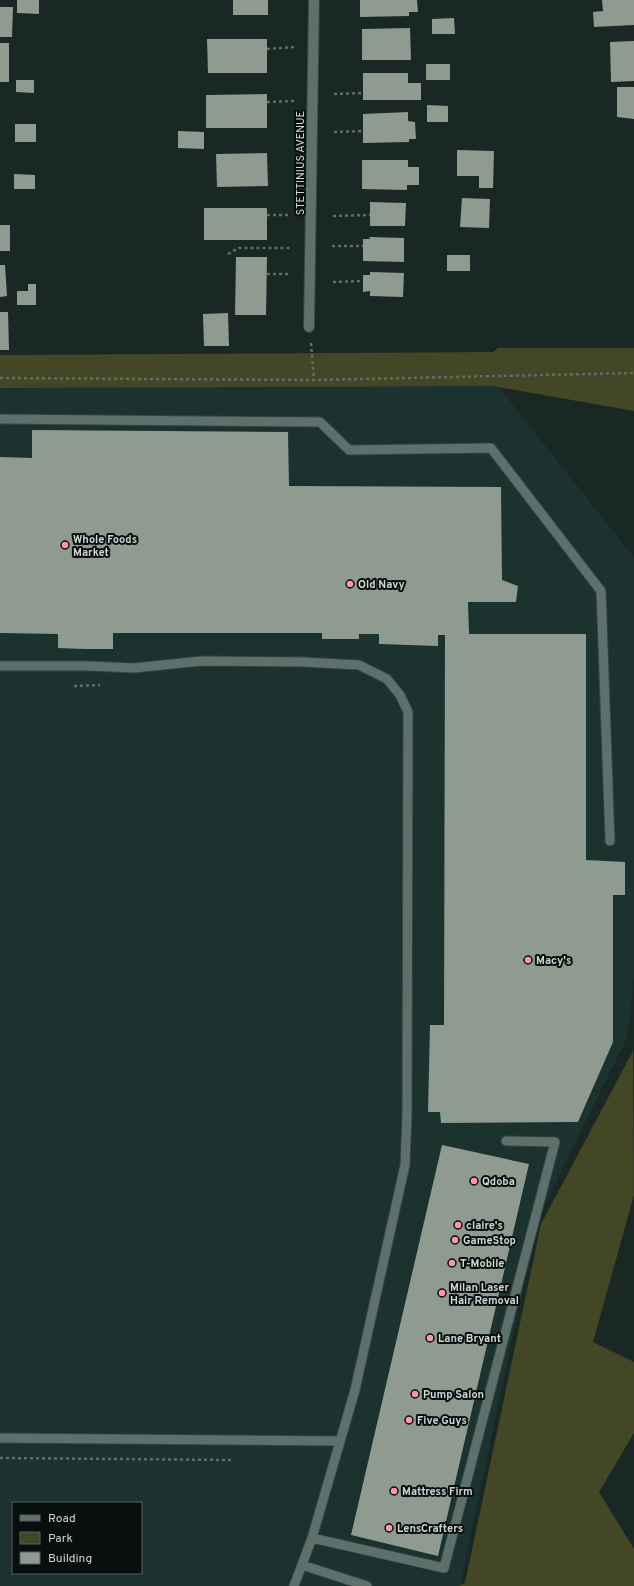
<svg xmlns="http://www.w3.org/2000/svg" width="634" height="1586" font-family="Overpass,sans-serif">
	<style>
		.built { fill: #1b322f; fill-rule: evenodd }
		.green { fill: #434726 }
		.building { fill: #8f9b90 }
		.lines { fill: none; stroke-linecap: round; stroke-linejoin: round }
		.service-casing { stroke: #384442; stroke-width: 11 }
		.minor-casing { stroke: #384442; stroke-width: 12 }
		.path { stroke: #606c6a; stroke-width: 2.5; stroke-dasharray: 3 3; stroke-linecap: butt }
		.service { stroke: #5e706c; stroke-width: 9 }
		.minor { stroke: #5e706c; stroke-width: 10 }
		.poi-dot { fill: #f49aa4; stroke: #090f0e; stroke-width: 1.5 }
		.labels { text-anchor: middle; stroke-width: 4; stroke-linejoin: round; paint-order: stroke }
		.street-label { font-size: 11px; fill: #ced7d5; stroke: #090f0e }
		.poi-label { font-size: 11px; font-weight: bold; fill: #ced7d5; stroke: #090f0e; text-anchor: start }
	</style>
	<rect width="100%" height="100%" fill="#192825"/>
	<path class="built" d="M 489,375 L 634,557 L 634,980 L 627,1038 L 537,1221 L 460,1586 L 0,1586 L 0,378 ZM 13,1503 L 141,1503 L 141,1573 L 13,1573 Z"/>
	<path class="green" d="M 498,348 L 634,348 L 634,411 L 492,386 L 0,388 L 0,355 L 493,352 Z
		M 633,1051 L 634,1195 L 593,1342 L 634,1362 L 634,1433 L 599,1492 L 634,1549 L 634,1586 L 457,1586 L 465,1583 L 541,1224 Z"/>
	<path class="building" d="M 17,0 L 39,0 L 39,14 L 17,13 Z
		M 233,0 L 268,0 L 268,15 L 233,15 Z
		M 360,0 L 417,0 L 418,12 L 409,12 L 409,16 L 360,17 Z
		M 602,0 L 634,0 L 634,25 L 594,27 L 593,12 L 603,11 Z
		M 0,7 L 13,7 L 12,37 L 0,37 Z
		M 454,18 L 455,34 L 432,34 L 432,19 Z
		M 410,28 L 411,60 L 362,60 L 362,29 Z
		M 207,39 L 267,39 L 267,73 L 208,73 Z
		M 634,41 L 634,81 L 611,82 L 610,42 Z
		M 0,43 L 9,43 L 9,82 L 0,82 Z
		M 426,64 L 450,64 L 450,80 L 426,80 Z
		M 363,73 L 408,73 L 408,83 L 421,83 L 421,100 L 363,100 Z
		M 16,80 L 34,80 L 34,93 L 16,92 Z
		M 617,87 L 634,87 L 634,119 L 617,117 Z
		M 267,94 L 267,128 L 206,128 L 206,95 Z
		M 427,105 L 448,106 L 448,122 L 427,122 Z
		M 408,112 L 408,121 L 415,122 L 416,139 L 409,139 L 409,142 L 363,143 L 363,114 Z
		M 15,124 L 36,124 L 36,142 L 15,142 Z
		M 178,131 L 204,132 L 204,149 L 178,148 Z
		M 457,150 L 494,151 L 493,188 L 479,188 L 479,176 L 457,176 Z
		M 267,153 L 268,186 L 217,187 L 216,154 Z
		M 362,160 L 408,160 L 408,167 L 419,167 L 419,185 L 407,185 L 407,190 L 362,189 Z
		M 14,174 L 35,175 L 35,189 L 14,189 Z
		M 462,198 L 490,199 L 489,228 L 460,227 Z
		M 370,202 L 406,203 L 405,226 L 370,226 Z
		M 204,208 L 267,208 L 267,240 L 204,240 Z
		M 0,225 L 10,225 L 10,251 L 0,251 Z
		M 369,237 L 404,238 L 404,262 L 363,261 L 363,239 L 370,239 Z
		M 447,255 L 470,255 L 470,271 L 447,271 Z
		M 236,257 L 267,257 L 266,315 L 235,315 Z
		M 0,265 L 5,265 L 7,296 L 0,297 Z
		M 370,272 L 404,273 L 403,297 L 370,296 L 370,291 L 363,292 L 363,275 L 370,275 Z
		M 28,284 L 36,284 L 36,305 L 17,305 L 17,291 L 28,291 Z
		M 0,312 L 8,312 L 9,350 L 0,350 Z
		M 228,313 L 229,346 L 204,346 L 203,314 Z
		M 32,430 L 288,432 L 289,486 L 501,487 L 502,580 L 518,586 L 516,602 L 468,602 L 469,634 L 586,634 L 586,860 L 625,862 L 625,895 L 613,895 L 613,1042 L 578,1122 L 441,1123 L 440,1112 L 428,1112 L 430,1025 L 444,1025 L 445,635 L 438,635 L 438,646 L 379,644 L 379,634 L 359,634 L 359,639 L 322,639 L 322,633 L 113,633 L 113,649 L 85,649 L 58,648 L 58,634 L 0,633 L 0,457 L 32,458 Z
		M 442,1145 L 529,1164 L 438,1556 L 351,1535 Z"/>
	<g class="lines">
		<defs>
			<path id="service" d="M 0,419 L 320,422 L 349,450 L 491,448 L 601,591 L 610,841
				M 0,666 L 89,666 L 134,668 L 201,661 L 304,662 L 359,665 L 387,679 L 400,695 L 408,712 L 407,1115 L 405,1165 L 355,1390 L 312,1538 L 294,1586
				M 0,1438 L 340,1441
				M 312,1538 L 444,1568 L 555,1142 L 506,1141
				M 302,1565 L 367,1586"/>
			<path id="minor" d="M 309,327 L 314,0"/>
		</defs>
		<use href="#service" class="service-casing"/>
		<use href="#minor" class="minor-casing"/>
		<path class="path" d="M 267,49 L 295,47
			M 334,94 L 362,93
			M 267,102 L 294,101
			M 334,132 L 363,131
			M 267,215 L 291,215
			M 333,216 L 370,215
			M 332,246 L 363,246
			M 228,254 L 239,248 L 290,248
			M 267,274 L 290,274
			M 333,282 L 363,281
			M 311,343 L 314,380
			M 0,378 L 314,380 L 634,373
			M 74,686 L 100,685
			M 0,1458 L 232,1460"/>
		<use href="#service" class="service"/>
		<use href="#minor" class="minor"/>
	</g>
	<g class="poi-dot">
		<circle cx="65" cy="545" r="4"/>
		<circle cx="350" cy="584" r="4"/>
		<circle cx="528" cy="960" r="4"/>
		<circle cx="474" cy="1181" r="4"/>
		<circle cx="458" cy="1225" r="4"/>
		<circle cx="455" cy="1240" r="4"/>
		<circle cx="452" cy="1263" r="4"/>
		<circle cx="442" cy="1293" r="4"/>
		<circle cx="430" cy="1338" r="4"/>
		<circle cx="415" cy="1394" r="4"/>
		<circle cx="409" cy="1420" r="4"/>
		<circle cx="394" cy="1491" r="4"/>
		<circle cx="389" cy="1528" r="4"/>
	</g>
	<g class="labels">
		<g class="street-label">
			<text transform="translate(300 163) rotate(-90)" y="4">STETTINIUS AVENUE</text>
		</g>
		<g class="poi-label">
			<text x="73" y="543">Whole Foods<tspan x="73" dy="13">Market</tspan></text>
			<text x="358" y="588">Old Navy</text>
			<text x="536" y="964">Macy's</text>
			<text x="482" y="1185">Qdoba</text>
			<text x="466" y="1229">claire's</text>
			<text x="463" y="1244">GameStop</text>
			<text x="460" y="1267">T-Mobile</text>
			<text x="450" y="1291">Milan Laser<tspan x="450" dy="13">Hair Removal</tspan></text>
			<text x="438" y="1342">Lane Bryant</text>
			<text x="423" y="1398">Pump Salon</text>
			<text x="417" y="1424">Five Guys</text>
			<text x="402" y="1495">Mattress Firm</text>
			<text x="397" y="1532">LensCrafters</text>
		</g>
	</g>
	<rect x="12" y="1502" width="130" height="72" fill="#090f0e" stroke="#585f5e"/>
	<rect x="20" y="1515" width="20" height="6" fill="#5e706c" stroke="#585f5e"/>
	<text x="48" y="1522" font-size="12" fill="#ced7d5">Road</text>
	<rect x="20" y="1532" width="20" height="12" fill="#434726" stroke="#585f5e"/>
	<text x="48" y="1542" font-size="12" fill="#ced7d5">Park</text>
	<rect x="20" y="1552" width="20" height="12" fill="#8f9b90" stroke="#585f5e"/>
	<text x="48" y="1562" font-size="12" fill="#ced7d5">Building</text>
</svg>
